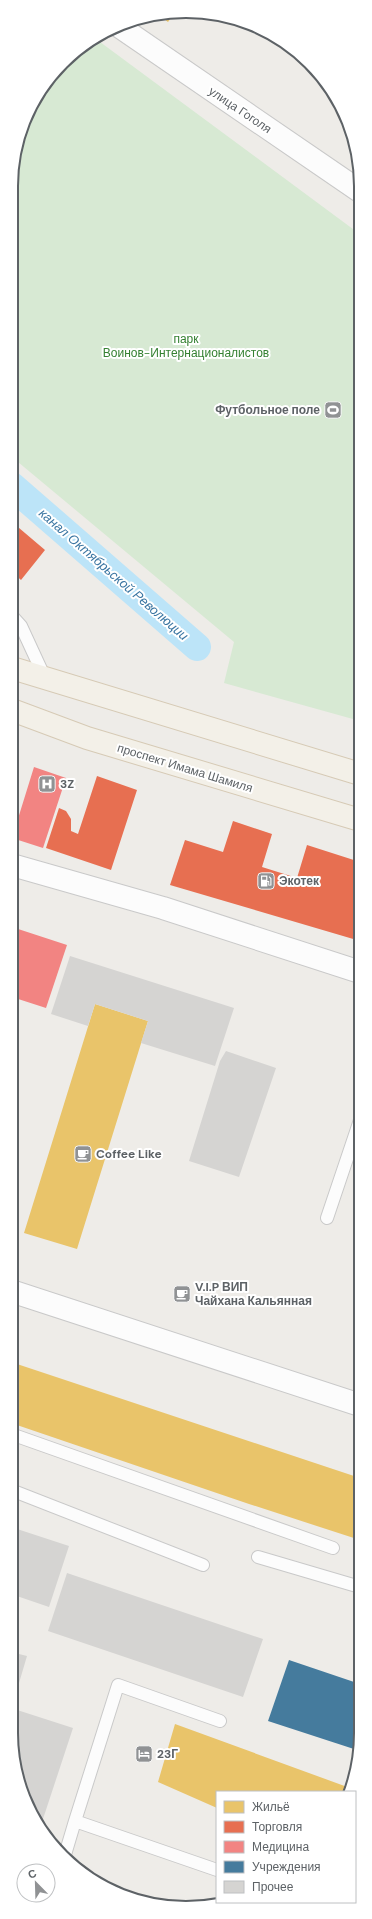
<svg xmlns="http://www.w3.org/2000/svg" width="372" height="1919" font-family="'DM Sans',sans-serif">
	<style>
		.green { fill: #d7e9d3 }
		.homes { fill: #e9c46a }
		.shops { fill: #e76f51 }
		.health { fill: #f28482 }
		.public { fill: #457b9d }
		.lines { fill: none; stroke-linecap: round; stroke-linejoin: round }
		.canal { stroke: #bce4f8; stroke-width: 28 }
		.building { fill: #d5d4d2 }
		.service-casing { stroke: #c9c9c9; stroke-width: 14 }
		.minor-casing { stroke: #c9c9c9; stroke-width: 24 }
		.primary-casing { stroke: #d6cab5; stroke-width: 24 }
		.service { stroke: #fcfcfc; stroke-width: 12 }
		.minor { stroke: #fcfcfc; stroke-width: 22 }
		.primary { stroke: #f3f0e8; stroke-width: 22 }
		.labels { text-anchor: middle; stroke-width: 4; stroke-linejoin: round; paint-order: stroke }
		.street-label { font-size: 12px; fill: #5d6266; stroke: #fff }
		.park-label { font-size: 12px; fill: #358132; stroke: #fff }
		.poi-label { font-size: 12px; font-weight: bold; fill: #5d6266; stroke: #fff; text-anchor: start }
		.water-label { font-size: 13px; font-style: italic; fill: #3b76a2; stroke: #fff }
		.rim { fill: none; stroke: #5d6266; stroke-width: 2 }
	</style>
	<rect width="100%" height="100%" fill="#eeece8"/>
	<path class="green" d="M 96,39 L 361,235 L 360,721 L 224,683 L 234,642 L 12,457 L 12,163 L 34,99 L 79,47 Z"/>
	<path class="homes" d="M 173,15 L 168,22 L 160,16 Z
		M 95,1004 L 148,1021 L 77,1249 L 24,1233 Z
		M 11,1362 L 360,1478 L 360,1540 L 249,1504 L 11,1423 Z
		M 175,1724 L 350,1788 L 348,1792 L 217,1792 L 217,1808 L 158,1782 Z"/>
	<path class="shops" d="M 12,522 L 45,550 L 21,580 L 12,572 Z
		M 97,776 L 137,790 L 111,870 L 46,848 L 59,808 L 66,811 L 71,819 L 71,831 L 78,834 Z
		M 233,821 L 272,834 L 262,867 L 297,878 L 307,845 L 360,862 L 360,896 L 358,901 L 360,902 L 360,941 L 170,885 L 185,840 L 223,852 Z"/>
	<path class="health" d="M 34,767 L 66,778 L 43,848 L 12,838 Z
		M 12,927 L 67,945 L 46,1008 L 12,997 Z"/>
	<path class="public" d="M 289,1660 L 360,1684 L 360,1751 L 268,1721 Z"/>
	<g class="lines">
		<path class="canal" d="M 12,486 L 197,647"/>
	</g>
	<path class="building" d="M 70,956 L 234,1008 L 215,1066 L 141,1043 L 148,1021 L 95,1004 L 88,1026 L 51,1014 Z
		M 226,1051 L 276,1068 L 239,1177 L 189,1161 L 220,1061 Z
		M 11,1527 L 69,1546 L 49,1607 L 11,1594 Z
		M 67,1573 L 263,1639 L 243,1697 L 48,1631 Z
		M 11,1652 L 27,1656 L 14,1700 L 11,1699 Z
		M 11,1708 L 73,1728 L 41,1825 L 24,1800 L 11,1733 Z"/>
	<g class="lines">
		<defs>
			<path id="service" d="M 12,616 L 21,626 L 45,678
				M 327,1218 L 360,1120
				M 11,1434 L 333,1548
				M 11,1490 L 203,1565
				M 258,1557 L 360,1587
				M 64,1858 L 75,1821
				M 217,1870 L 75,1821 L 118,1685 L 220,1721"/>
			<path id="minor" d="M 120,27 L 361,192
				M 12,865 L 163,908 L 360,972
				M 11,1291 L 360,1405"/>
			<path id="primary" d="M 12,668 L 360,774
				M 12,710 L 87,738 L 360,820"/>
		</defs>
		<use href="#service" class="service-casing"/>
		<use href="#minor" class="minor-casing"/>
		<use href="#primary" class="primary-casing"/>
		<use href="#service" class="service"/>
		<use href="#minor" class="minor"/>
		<use href="#primary" class="primary"/>
	</g>
	<defs>
		<symbol id="stadium-square" viewBox="-11 -11 22 22"><rect x="-9" y="-9" width="18" height="18" rx="4" fill="#909294" stroke="#fff"/><path d="M0-5a6.5 5 0 1 0 0 10a6.5 5 0 1 0 0-10ZM-3.5-1.8h7v3.6h-7Z" fill="#fff"/></symbol>
		<symbol id="hospital-square" viewBox="-11 -11 22 22"><rect x="-9" y="-9" width="18" height="18" rx="4" fill="#909294" stroke="#fff"/><path d="M-5-5h3v3.5h4V-5h3V5h-3V1.5h-4V5h-3Z" fill="#fff"/></symbol>
		<symbol id="fuel-square" viewBox="-11 -11 22 22"><rect x="-9" y="-9" width="18" height="18" rx="4" fill="#909294" stroke="#fff"/><path d="M-5.5-6h7V0h2V4h1.3V-2.5L3-4.5l.8-.8L6-3V5H2.5V1h-1V6h-7ZM-4.2-4.7v3.2H.2V-4.7Z" fill="#fff"/></symbol>
		<symbol id="cafe-square" viewBox="-11 -11 22 22"><rect x="-9" y="-9" width="18" height="18" rx="4" fill="#909294" stroke="#fff"/><path d="M-5.5-4.5H6V0H3Q3 3.5 0 3.5H-2.5Q-5.5 3.5-5.5 0ZM3-3.2v2h1.7v-2ZM-6 4.5H4V6H-6Z" fill="#fff"/></symbol>
		<symbol id="hotel-square" viewBox="-11 -11 22 22"><rect x="-9" y="-9" width="18" height="18" rx="4" fill="#909294" stroke="#fff"/><path d="M-6-4.5h1.5V1H6V5H4.5V3h-9V5H-6ZM-4 0a1.8 1.8 0 1 1 3.6 0ZM.5 0V-2.5h3Q6-2.5 6 0Z" fill="#fff"/></symbol>
	</defs>
	<g fill-rule="evenodd">
		<use href="#stadium-square" x="323" y="400" width="20" height="20"/>
		<use href="#hospital-square" x="37" y="774" width="20" height="20"/>
		<use href="#fuel-square" x="256" y="871" width="20" height="20"/>
		<use href="#cafe-square" x="73" y="1144" width="20" height="20"/>
		<use href="#cafe-square" x="172" y="1284" width="20" height="20"/>
		<use href="#hotel-square" x="134" y="1744" width="20" height="20"/>
	</g>
	<g class="labels">
		<g class="street-label">
			<text transform="translate(240 110) rotate(34)" y="4">улица Гоголя</text>
			<text transform="translate(185 768) rotate(17)" y="4">проспект Имама Шамиля</text>
		</g>
		<g class="park-label">
			<text x="186" y="343">парк<tspan x="186" dy="14">Воинов-Интернационалистов</tspan></text>
		</g>
		<g class="poi-label">
			<text x="320" y="414" text-anchor="end">Футбольное поле</text>
			<text x="60" y="788">3Z</text>
			<text x="279" y="885">Экотек</text>
			<text x="96" y="1158">Coffee Like</text>
			<text x="195" y="1291">V.I.P ВИП<tspan x="195" dy="14">Чайхана Кальянная</tspan></text>
			<text x="157" y="1758">23Г</text>
		</g>
		<g class="water-label">
			<text transform="translate(114 574) rotate(41)" y="5">канал Октябрьской Революции</text>
		</g>
	</g>
	<path d="M0 0H372V1919H0ZM186 18H186A168 168 0 0 1 354 186V1733A168 168 0 0 1 186 1901H186A168 168 0 0 1 18 1733V186A168 168 0 0 1 186 18Z" fill="#fff" fill-rule="evenodd"/>
	<path class="rim" d="M186 18H186A168 168 0 0 1 354 186V1733A168 168 0 0 1 186 1901H186A168 168 0 0 1 18 1733V186A168 168 0 0 1 186 18Z"/>
	<rect x="216" y="1791" width="140" height="112" fill="#ffffff" stroke="#bec0c2"/>
	<rect x="224" y="1801" width="20" height="12" fill="#e9c46a" stroke="#bec0c2"/>
	<text x="252" y="1811" font-size="12" fill="#5d6266">Жильё</text>
	<rect x="224" y="1821" width="20" height="12" fill="#e76f51" stroke="#bec0c2"/>
	<text x="252" y="1831" font-size="12" fill="#5d6266">Торговля</text>
	<rect x="224" y="1841" width="20" height="12" fill="#f28482" stroke="#bec0c2"/>
	<text x="252" y="1851" font-size="12" fill="#5d6266">Медицина</text>
	<rect x="224" y="1861" width="20" height="12" fill="#457b9d" stroke="#bec0c2"/>
	<text x="252" y="1871" font-size="12" fill="#5d6266">Учреждения</text>
	<rect x="224" y="1881" width="20" height="12" fill="#d5d4d2" stroke="#bec0c2"/>
	<text x="252" y="1891" font-size="12" fill="#5d6266">Прочее</text>
	<g transform="translate(36 1883) rotate(337)"><circle r="19" fill="#ffffff" stroke="#bec0c2"/>
	<path d="M0-3L7 15L0 10L-7 15Z" fill="#909294"/>
	<text y="-6" font-size="11" font-weight="bold" text-anchor="middle" fill="#5d6266">С</text>
	</g>
</svg>
